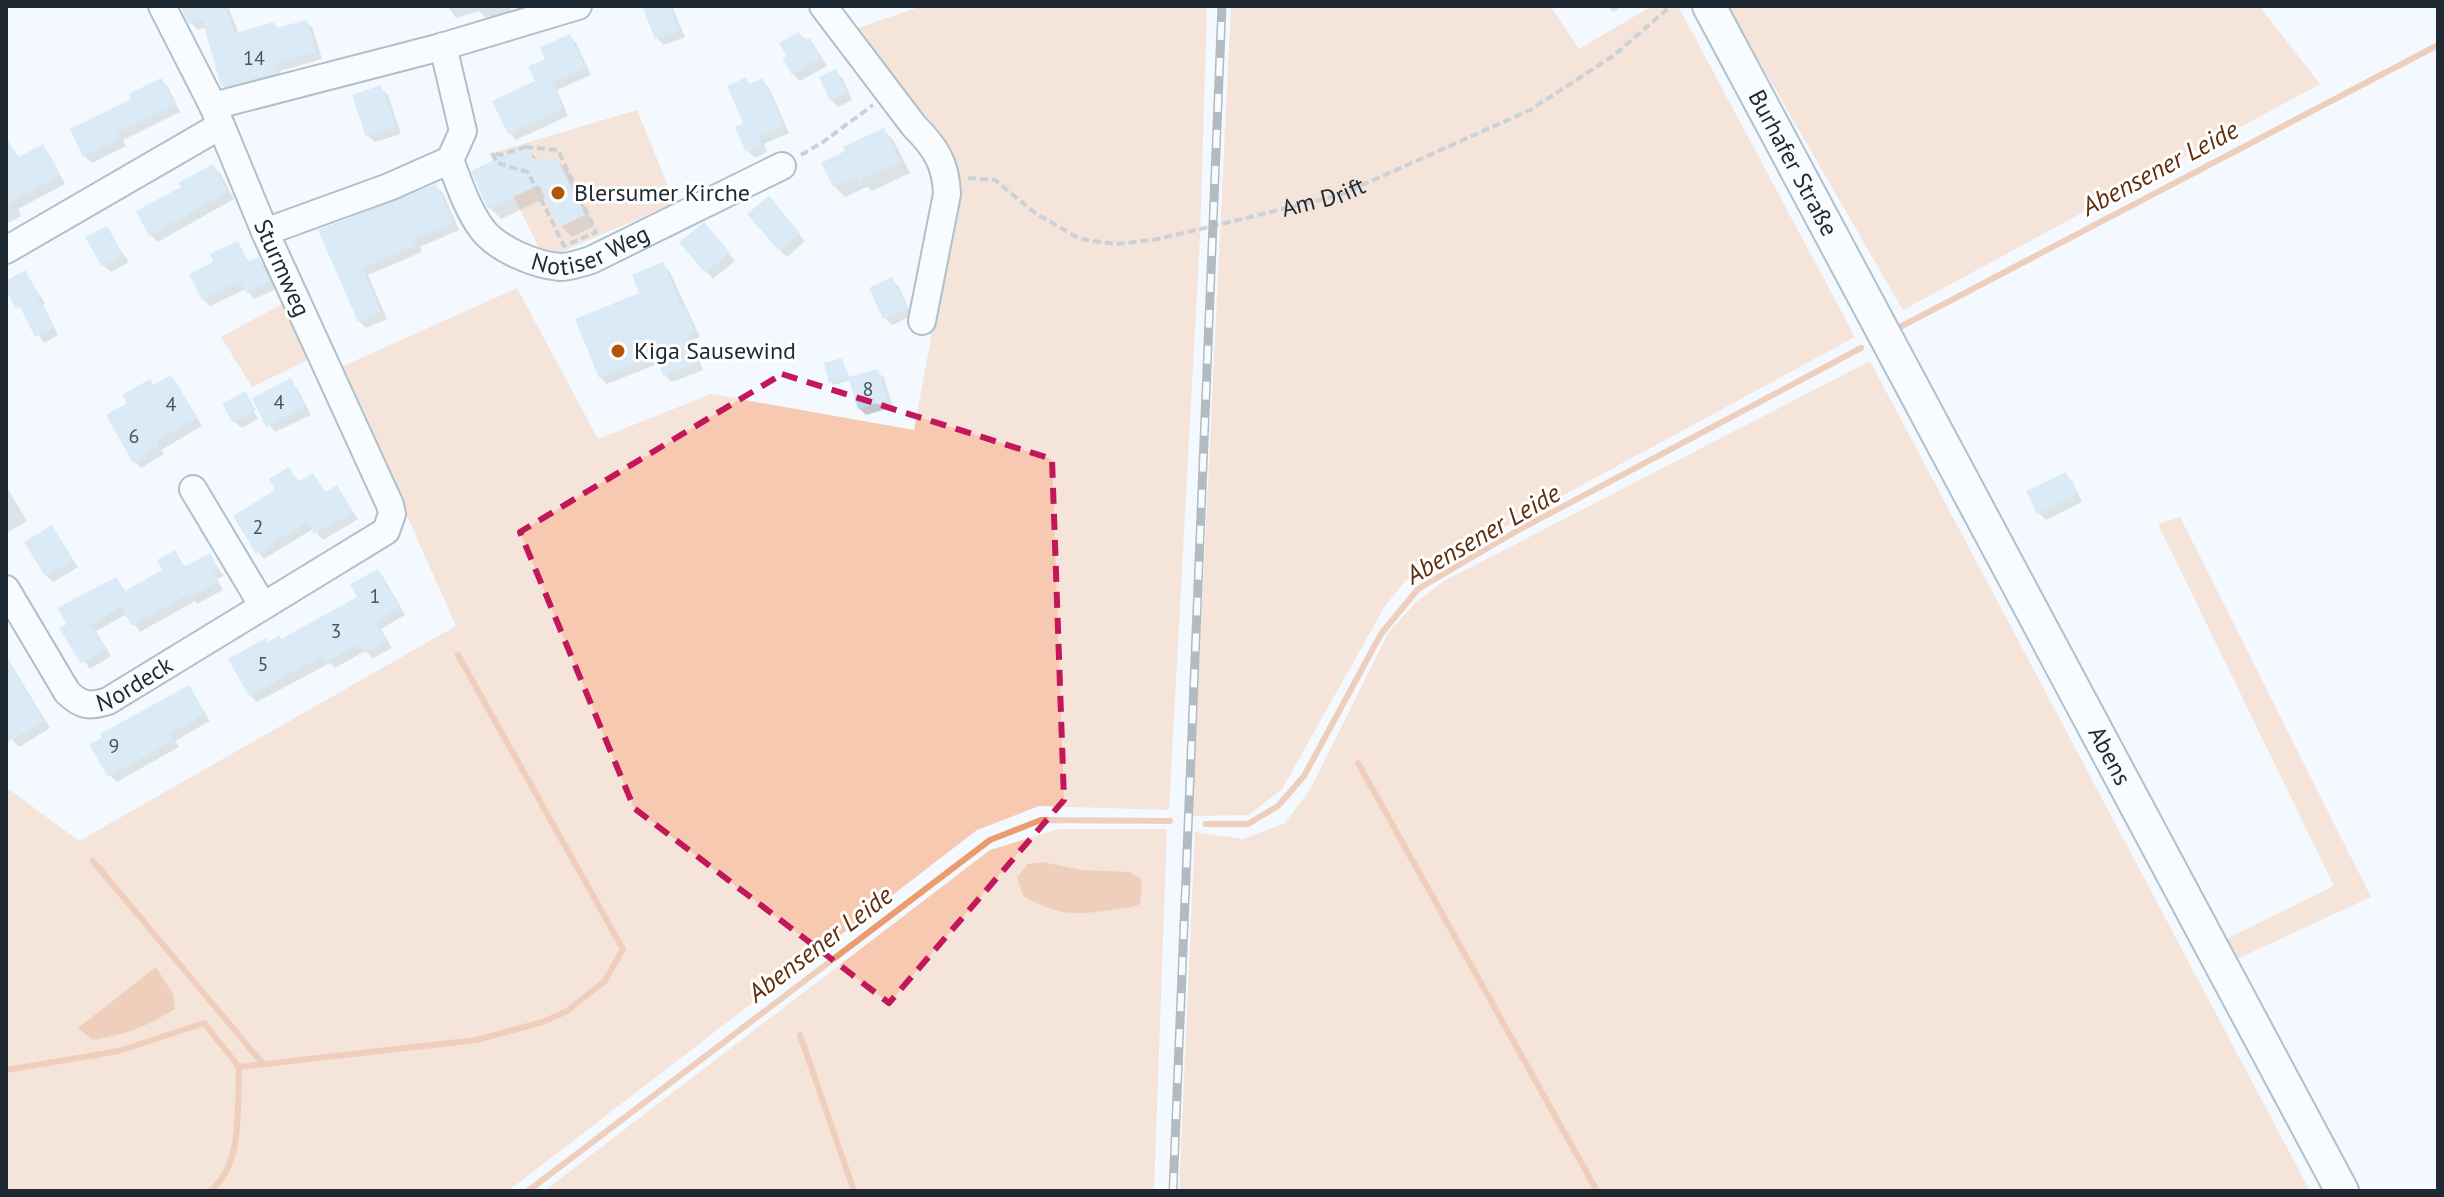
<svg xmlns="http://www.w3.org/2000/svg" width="2444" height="1197" font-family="'PT Sans',sans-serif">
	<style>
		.green { fill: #f7c9b0 }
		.water { fill: #eb9b6d }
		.shadow { fill: #0003 }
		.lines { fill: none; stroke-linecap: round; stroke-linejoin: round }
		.stream { stroke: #eb9b6d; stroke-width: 6 }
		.building { fill: #bdd9ef }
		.minor-casing { stroke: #617a8e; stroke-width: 30 }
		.major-casing { stroke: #617a8e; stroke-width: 36 }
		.path { stroke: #9ba3a9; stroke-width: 4; stroke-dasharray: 8 4; stroke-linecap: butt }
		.minor { stroke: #fff; stroke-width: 26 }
		.major { stroke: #fff; stroke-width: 32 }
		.rail-casing { stroke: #656f76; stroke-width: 9 }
		.rail { stroke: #fff; stroke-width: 6; stroke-dasharray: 18; stroke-linecap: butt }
		.marked { fill: none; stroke: #c2185b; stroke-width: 6; stroke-dasharray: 16 10; stroke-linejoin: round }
		.poi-dot { fill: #b45506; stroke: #fff; stroke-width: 3 }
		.labels { text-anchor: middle; stroke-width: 6; stroke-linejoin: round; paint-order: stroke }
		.number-label { font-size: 20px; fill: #465560 }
		.street-label { font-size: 24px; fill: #1e2931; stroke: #fff }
		.poi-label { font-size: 24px; fill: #1e2931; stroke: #fff; text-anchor: start }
		.water-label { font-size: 26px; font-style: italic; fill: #602e0a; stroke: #fff }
	</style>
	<rect width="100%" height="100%" fill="#f3f9fe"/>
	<path class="green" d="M 922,6 L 1207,6 L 1200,237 L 1169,810 L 1039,806 L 977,830 L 508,1191 L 6,1191 L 6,787 L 79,841 L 456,626 L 341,367 L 517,288 L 598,439 L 711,394 L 914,430 L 956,202 L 935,132 L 858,28 Z
		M 1231,6 L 1550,6 L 1579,49 L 1652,6 L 1678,6 L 1855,337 L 1405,581 L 1385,606 L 1282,789 L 1249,815 L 1192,816 Z
		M 1727,6 L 2259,6 L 2320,84 L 1903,310 Z
		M 637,110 L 675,203 L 549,257 L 542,254 L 492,153 Z
		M 286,302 L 310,359 L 252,387 L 221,337 Z
		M 1870,361 L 2310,1191 L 1179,1191 L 1195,832 L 1243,839 L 1285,823 L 1311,788 L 1388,633 L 1415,603 L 1444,581 Z
		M 2180,517 L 2371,897 L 2237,959 L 2226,939 L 2334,886 L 2158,524 Z
		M 1059,829 L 1167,829 L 1154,1191 L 544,1191 L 990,850 Z"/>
	<path class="water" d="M 1042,862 L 1082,870 L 1130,872 L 1142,880 L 1140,904 L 1132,907 C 1084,913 1069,921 1023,896 L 1017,877 L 1028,864 Z
		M 156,967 L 173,994 L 175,1009 C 142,1028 131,1033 93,1040 L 78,1028 Z"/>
	<path class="shadow" d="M 184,6 L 228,6 L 239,34 L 274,24 L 279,30 L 307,22 L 313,29 L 322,59 L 280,71 L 282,80 L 230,93 L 223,86 L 206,27 L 198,30 L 191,23 Z
		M 447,6 L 510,6 L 511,11 L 487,19 L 479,11 L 456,18 Z
		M 647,6 L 672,6 L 685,37 L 664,45 L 657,38 Z
		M 1607,6 L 1623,6 L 1613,12 Z
		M 799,34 L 816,48 L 827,66 L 800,81 L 793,74 Z
		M 570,36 L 576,43 L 591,75 L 557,90 L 568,116 L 516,140 L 510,133 L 548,60 Z
		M 836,72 L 843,79 L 852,100 L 838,107 L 831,100 Z
		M 161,80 L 168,87 L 180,112 L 123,140 L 126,146 L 92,163 L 85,156 L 134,100 Z
		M 745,80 L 751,86 L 762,81 L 769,88 L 789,133 L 764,144 L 767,152 L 755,158 L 748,151 Z
		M 381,88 L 388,95 L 401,134 L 375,142 L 368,136 Z
		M 884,130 L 894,141 L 910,173 L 872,191 L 867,187 L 845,197 L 834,186 Z
		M 6,139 L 20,159 L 42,147 L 49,154 L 65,184 L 18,209 L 21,216 L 6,224 Z
		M 526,147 L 538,160 L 551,163 L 557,160 L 568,171 L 594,226 L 572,237 L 561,226 L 547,197 L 501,219 L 490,208 L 474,172 Z
		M 213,166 L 220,173 L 234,199 L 158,242 L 151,235 L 184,188 Z
		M 436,186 L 443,193 L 459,230 L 420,247 L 422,252 L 368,275 L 387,319 L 366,328 L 359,321 L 320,231 Z
		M 775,206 L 805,241 L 787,257 L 780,250 Z
		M 106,229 L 129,262 L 111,272 L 104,266 Z
		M 711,232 L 735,261 L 713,279 L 682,242 Z
		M 238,244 L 250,263 L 258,259 L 265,266 L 276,289 L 254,299 L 246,289 L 210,306 L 203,299 L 216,263 Z
		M 663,265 L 670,272 L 700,337 L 691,341 L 703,370 L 672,382 L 665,375 L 660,363 L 607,384 L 600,377 L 642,294 Z
		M 25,273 L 45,303 L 43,305 L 58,335 L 44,343 L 6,286 L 6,283 Z
		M 892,280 L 899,287 L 912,316 L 892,325 L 885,318 Z
		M 842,360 L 850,379 L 877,371 L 884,378 L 893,407 L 866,415 L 859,408 L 851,380 L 834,385 L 831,382 Z
		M 170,377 L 177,384 L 202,426 L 161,450 L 164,454 L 141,468 L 134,461 L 129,403 L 149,381 L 155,387 Z
		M 290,381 L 297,388 L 311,415 L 275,432 L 254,403 L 258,407 Z
		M 244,394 L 250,399 L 247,399 L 258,419 L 242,428 L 235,422 Z
		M 289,470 L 300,483 L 313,475 L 326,493 L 336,488 L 358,519 L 323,540 L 313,529 L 264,559 L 258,552 L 278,491 Z
		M 2065,474 L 2072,481 L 2082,502 L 2046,520 L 2039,513 Z
		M 6,486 L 27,521 L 6,533 Z
		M 51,527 L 78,567 L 53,582 L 46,575 Z
		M 175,553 L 186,568 L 209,555 L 224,576 L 217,579 L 223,590 L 197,604 L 195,601 L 140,632 L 127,614 L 96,631 L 111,656 L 90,669 L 62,629 L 116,579 L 126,592 L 165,571 Z
		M 378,571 L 384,578 L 405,615 L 381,629 L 392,648 L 373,658 L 365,651 L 335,668 L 330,663 L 257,702 L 250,695 L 231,659 L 282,641 L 359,597 Z
		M 6,656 L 50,728 L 19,747 L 11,738 L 6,741 Z
		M 188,687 L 210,721 L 175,741 L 179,747 L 117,782 L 110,775 Z"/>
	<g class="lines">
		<path class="stream" d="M 1900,327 L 2438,45
			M 1358,763 L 1597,1191
			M 1206,824 L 1248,824 L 1278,806 L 1304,776 L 1381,634 L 1418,589 L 1515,532 L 1861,348
			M 93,861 L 263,1064
			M 800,1035 L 854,1191
			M 239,1067 L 476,1040 L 543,1022 L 567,1011 L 605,981 L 623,949 L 458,655
			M 6,1070 L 119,1051 L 204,1023 L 239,1067 C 237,1105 244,1165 210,1191
			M 528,1191 L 990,840 L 1041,820 L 1170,821"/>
	</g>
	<path class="building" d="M 180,6 L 232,6 L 226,10 L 235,33 L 274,22 L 276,28 L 307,20 L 316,52 L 274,64 L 277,73 L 221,87 L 202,19 L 189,24 Z
		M 642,6 L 670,6 L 679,30 L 655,39 Z
		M 799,32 L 804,41 L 810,38 L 821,58 L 792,75 L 782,58 L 786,56 L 779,43 Z
		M 570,34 L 585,68 L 552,83 L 563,109 L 508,134 L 492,101 L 535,81 L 528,66 L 545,59 L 540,47 Z
		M 836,69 L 847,93 L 830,101 L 819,77 Z
		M 746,77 L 749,84 L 763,78 L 783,126 L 758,137 L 762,145 L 746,152 L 735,127 L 743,123 L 727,86 Z
		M 161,78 L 175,104 L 117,133 L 120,139 L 83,157 L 70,129 L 131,99 L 129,94 Z
		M 381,85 L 396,127 L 366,137 L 352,95 Z
		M 884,128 L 900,162 L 859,181 L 857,176 L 833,187 L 821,163 L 845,151 L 843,147 Z
		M 6,136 L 17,158 L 43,144 L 60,176 L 6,205 Z
		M 527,144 L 533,159 L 547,158 L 551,160 L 557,158 L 585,215 L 560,227 L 539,185 L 488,209 L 471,171 Z
		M 213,164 L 228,192 L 149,236 L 136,211 L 181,187 L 178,183 Z
		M 436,184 L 453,223 L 414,240 L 416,245 L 362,268 L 381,312 L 358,322 L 318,230 Z
		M 769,196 L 800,233 L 779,251 L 747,214 Z
		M 704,222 L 730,253 L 705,273 L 679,242 Z
		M 107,226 L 123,254 L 102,267 L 85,237 Z
		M 238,241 L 248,262 L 259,256 L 270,282 L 246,293 L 240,281 L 202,300 L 189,274 L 213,262 L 210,254 Z
		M 663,262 L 682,308 L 685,307 L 694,330 L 686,334 L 697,363 L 663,376 L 655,355 L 599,378 L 575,319 L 639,293 L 632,275 Z
		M 25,270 L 40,296 L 37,297 L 53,328 L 35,337 L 20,307 L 16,309 L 6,290 L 6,281 Z
		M 892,277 L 907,309 L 883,319 L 869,288 Z
		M 842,358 L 848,377 L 829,383 L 824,363 Z
		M 878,369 L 888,400 L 858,409 L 848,377 Z
		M 171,375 L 197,418 L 156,442 L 158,447 L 133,463 L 106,415 L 127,403 L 122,395 L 150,379 L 153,385 Z
		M 291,378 L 305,407 L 266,427 L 252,398 Z
		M 245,391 L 256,410 L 233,423 L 222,404 Z
		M 289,467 L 298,482 L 313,473 L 325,492 L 337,485 L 353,512 L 314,534 L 307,522 L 256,554 L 233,516 L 275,490 L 269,479 Z
		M 2066,472 L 2077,494 L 2037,514 L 2026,491 Z
		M 52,525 L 73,560 L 45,576 L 24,542 Z
		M 175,550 L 184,567 L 210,553 L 218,568 L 212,572 L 218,582 L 189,598 L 187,595 L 132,626 L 121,607 L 91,624 L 106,649 L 81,664 L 59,628 L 67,624 L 57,608 L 116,577 L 125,591 L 162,570 L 157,560 Z
		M 378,569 L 399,608 L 375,621 L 386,641 L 364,653 L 359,644 L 326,662 L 323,656 L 249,696 L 228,659 L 266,638 L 268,642 L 280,635 L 281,639 L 357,597 L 350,584 Z
		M 6,658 L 44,721 L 6,743 Z
		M 189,685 L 205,713 L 170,733 L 173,740 L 108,777 L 89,744 L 102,738 L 100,734 Z"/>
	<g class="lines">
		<defs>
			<g id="minor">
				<path d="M 823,6 L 914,126 C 935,147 946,163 947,194 L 922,321"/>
				<path d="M 213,106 L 441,47 L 578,6"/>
				<path id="s2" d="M 450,160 C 459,183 467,209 482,229 C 497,249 535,265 560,267 C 570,267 581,263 591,260 L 782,166"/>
				<path d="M 265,232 L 389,187 L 450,160 L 463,131 L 443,46"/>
				<path d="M 6,250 L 220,126"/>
				<path d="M 193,489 L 263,606"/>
				<path id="s3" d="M 6,589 L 67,692 C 81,706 90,707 108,701 L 386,531 L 392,514 L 390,505 L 265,232 L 213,106 L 162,6"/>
			</g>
			<g id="major">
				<path id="s4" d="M 1709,6 L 2342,1191"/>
			</g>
		</defs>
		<use href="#minor" class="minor-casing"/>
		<use href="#major" class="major-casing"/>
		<g class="path">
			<path d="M 525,147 L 558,150 L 596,232 L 564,246 L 528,172 L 497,163 L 492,153 L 500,155 Z"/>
			<path d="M 801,155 L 823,142 L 873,105"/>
			<path id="s1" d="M 968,178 L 995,180 L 1035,213 L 1080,239 L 1116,244 L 1153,240 L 1213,226 L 1340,195 L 1530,110 L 1613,56 L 1671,6"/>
		</g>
		<use href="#minor" class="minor"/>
		<use href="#major" class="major"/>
		<defs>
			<path id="rail" d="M 1173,1191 L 1222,6"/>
		</defs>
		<use href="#rail" class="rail-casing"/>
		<use href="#rail" class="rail"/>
	</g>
	<path d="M0 0H2444V1197H0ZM 782,374 L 1052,459 L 1064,800 L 889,1003 L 634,808 L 520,532 Z" fill="#f3f9fe" fill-opacity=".55" fill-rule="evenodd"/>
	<path class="marked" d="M 782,374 L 1052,459 L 1064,800 L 889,1003 L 634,808 L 520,532 Z"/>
	<g class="poi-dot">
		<circle cx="558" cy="193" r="8"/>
		<circle cx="618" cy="351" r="8"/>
	</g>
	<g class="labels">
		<g class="number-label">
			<text x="254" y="65">14</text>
			<text x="868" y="396">8</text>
			<text x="279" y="409">4</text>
			<text x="171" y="411">4</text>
			<text x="134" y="443">6</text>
			<text x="258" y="534">2</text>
			<text x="375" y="603">1</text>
			<text x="336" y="638">3</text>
			<text x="263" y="671">5</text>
			<text x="114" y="753">9</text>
		</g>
		<g class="street-label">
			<text dy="8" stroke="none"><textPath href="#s4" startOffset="178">Burhafer Straße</textPath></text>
			<text dy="8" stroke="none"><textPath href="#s1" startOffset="380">Am Drift</textPath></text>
			<text dy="8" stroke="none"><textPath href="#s2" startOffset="198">Notiser Weg</textPath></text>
			<text transform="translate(282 268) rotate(66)" y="8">Sturmweg</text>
			<text dy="8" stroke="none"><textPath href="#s3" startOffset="196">Nordeck</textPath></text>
			<text dy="8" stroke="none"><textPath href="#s4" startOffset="850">Abens</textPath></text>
		</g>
		<g class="poi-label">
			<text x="574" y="201">Blersumer Kirche</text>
			<text x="634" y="359">Kiga Sausewind</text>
		</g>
		<g class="water-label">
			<text transform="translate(2160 168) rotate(-28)" y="9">Abensener Leide</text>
			<text transform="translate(1483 534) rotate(-30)" y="9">Abensener Leide</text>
			<text transform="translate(820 944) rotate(-37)" y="9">Abensener Leide</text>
		</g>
	</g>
	<rect width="2444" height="1197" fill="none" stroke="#1e2931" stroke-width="16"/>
</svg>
